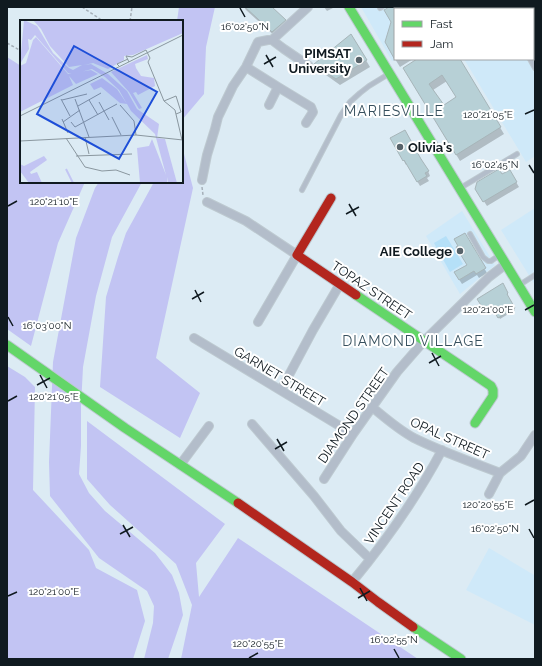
<svg xmlns="http://www.w3.org/2000/svg" width="542" height="666" font-family="Raleway,sans-serif">
	<style>
		.built { fill: #cfe9f9 }
		.green { fill: #b5e0f8 }
		.water { fill: #c2c4f3 }
		.shadow { fill: #0003; fill-rule: evenodd }
		.building { fill: #b7d0d6; stroke: #a7b5b9; fill-rule: evenodd }
		.lines { fill: none; stroke-linecap: round; stroke-linejoin: round }
		.lane-casing { stroke: #bdc9d0; stroke-width: 6 }
		.street-casing { stroke: #bdc9d0; stroke-width: 10 }
		.fast-casing { stroke: #bdc9d0; stroke-width: 11 }
		.jam-casing { stroke: #bdc9d0; stroke-width: 11 }
		.path { stroke: #a6b0b9; stroke-width: 1.5; stroke-dasharray: 3 2; stroke-linecap: butt }
		.lane { stroke: #b3bdca; stroke-width: 4 }
		.street { stroke: #b3bdca; stroke-width: 8 }
		.fast { stroke: #63d668; stroke-width: 9 }
		.jam { stroke: #b3261e; stroke-width: 9 }
		.ticks { fill: none; stroke: #101a20; stroke-width: 1.5 }
		.poi-dot { fill: #57636a; stroke: #fff; stroke-width: 1.5 }
		.labels { text-anchor: middle; stroke-width: 4; stroke-linejoin: round; paint-order: stroke }
		.poi-label { font-size: 13px; font-weight: bold; fill: #101a20; stroke: #fff; text-anchor: end }
		.street-label { font-size: 13px; fill: #101a20; stroke: #fff }
		.neighbourhood-label { font-size: 14px; letter-spacing: 1px; fill: #37505e; stroke: #fff }
		.inset-river { fill: none; stroke: #c2c4f3; stroke-width: 2 }
		.inset-road { fill: none; stroke: #8a979f; stroke-width: 1 }
		.view { fill: #1d4ed8; fill-opacity: 0.15; stroke: #1d4ed8; stroke-width: 2 }
		.inset-edge { fill: none; stroke: #101a20; stroke-width: 2 }
		.ticks-label { font-size: 10px; text-anchor: middle; fill: #101a20; stroke: #fff; stroke-width: 4; stroke-linejoin: round; paint-order: stroke }
	</style>
	<rect width="100%" height="100%" fill="#dcebf4"/>
	<path class="built" d="M 361,7 L 434,7 L 435,9 L 395,9 L 395,59 L 397,59 L 392,61 Z
		M 436,7 L 535,7 L 535,156 L 526,162 L 464,59 L 533,59 L 533,9 L 438,9 Z
		M 535,208 L 535,285 L 501,230 Z
		M 462,211 L 495,265 L 460,294 L 426,236 Z
		M 489,548 L 534,575 L 535,574 L 535,625 L 466,590 Z"/>
	<path class="green" d="M 446,236 L 463,264 L 450,272 L 434,243 Z"/>
	<path class="water" d="M 179,7 L 215,7 L 206,47 L 204,94 L 182,120 L 182,21 L 177,21 Z
		M 7,57 L 21,66 L 21,182 L 85,182 L 58,243 L 31,346 L 7,329 Z
		M 182,149 L 183,150 L 193,188 L 156,358 L 200,393 L 180,438 L 100,387 L 106,297 L 118,257 L 126,233 L 154,182 L 182,182 Z
		M 99,182 L 142,182 L 112,237 L 96,296 L 83,367 L 81,406 L 81,446 L 79,474 L 89,493 L 105,511 L 155,553 L 172,575 L 179,593 L 183,615 L 168,659 L 144,659 L 153,623 L 154,606 L 147,591 L 99,558 L 50,496 L 49,462 L 53,362 L 76,238 L 95,188 Z
		M 7,366 L 25,377 L 35,387 L 33,490 L 89,550 L 96,568 L 137,590 L 145,621 L 133,659 L 7,659 Z
		M 87,421 L 225,524 L 196,563 L 199,597 L 238,538 L 418,659 L 181,659 L 192,605 L 176,564 L 110,505 L 87,479 Z"/>
	<path class="shadow" d="M 244,7 L 271,7 L 285,20 L 289,27 L 277,38 L 246,10 Z
		M 324,7 L 332,7 L 333,8 L 327,11 Z
		M 391,7 L 430,7 L 431,9 L 395,9 L 395,58 Z
		M 351,35 L 370,67 L 340,85 L 319,70 L 315,64 Z
		M 395,59 L 413,59 L 400,67 Z
		M 419,59 L 459,59 L 504,134 L 460,161 L 404,68 ZM 447,81 L 457,97 L 443,106 L 433,90 Z
		M 392,139 L 428,171 L 430,176 L 427,178 L 429,181 L 420,186 L 407,164 L 406,165 Z
		M 510,172 L 519,187 L 487,206 L 476,189 Z
		M 464,234 L 487,273 L 479,278 L 477,275 L 462,284 L 455,273 L 468,265 L 459,246 Z
		M 502,285 L 508,295 L 507,296 L 515,310 L 500,319 L 493,307 L 486,311 L 479,299 Z"/>
	<path class="building" d="M 245,7 L 272,7 L 286,20 L 272,32 Z
		M 389,7 L 395,7 L 395,60 L 385,42 L 391,22 L 384,10 Z
		M 351,34 L 367,60 L 336,79 L 314,64 Z
		M 417,59 L 460,59 L 501,127 L 456,155 L 403,68 ZM 442,75 L 456,97 L 444,105 L 429,84 Z
		M 405,130 L 421,159 L 429,171 L 425,173 L 427,176 L 417,182 L 404,160 L 403,161 L 390,138 Z
		M 499,169 L 502,174 L 510,170 L 517,182 L 483,202 L 475,189 L 477,182 Z
		M 465,233 L 486,268 L 476,274 L 474,271 L 459,280 L 454,272 L 467,265 L 456,247 L 458,246 L 454,239 Z
		M 503,283 L 508,293 L 507,294 L 515,308 L 498,318 L 491,306 L 484,310 L 477,299 Z"/>
	<g class="lines">
		<defs>
			<path id="lane" d="M 500,7 L 501,9
				M 380,8 L 382,7
				M 530,59 L 535,68
				M 462,187 L 517,154
				M 302,190 L 341,115 L 350,102 L 360,93 L 369,86 L 387,75
				M 470,234 L 483,257 L 488,261 L 491,261 L 498,256
				M 521,284 L 535,275"/>
			<path id="street" d="M 272,40 L 284,49 L 309,66
				M 246,67 L 278,87 L 269,105
				M 278,87 L 311,107 L 313,112 L 306,123
				M 202,180 L 207,155 L 215,129 L 218,117 L 233,86 L 246,67 L 258,42 L 268,40 L 272,40 L 308,7
				M 207,202 L 246,221 L 297,255 L 258,322
				M 194,338 L 353,434
				M 281,390 L 313,330 L 340,284
				M 372,407 C 385,418 399,430 414,438 C 442,452 472,462 500,473
				M 252,424 L 314,496 L 341,531 L 370,559
				M 180,465 L 209,426
				M 324,479 L 353,434 L 397,372 L 424,341 L 489,277 L 506,264
				M 489,494 L 500,473 L 521,456 L 535,435
				M 352,582 C 386,541 417,497 442,450"/>
			<path id="fast" d="M 349,7 L 535,312
				M 356,295 L 491,386 L 493,390 L 493,396 L 475,423
				M 7,345 L 125,428 L 238,503
				M 413,627 L 461,659"/>
			<path id="jam" d="M 331,198 L 297,255 L 356,295
				M 238,503 L 352,582 L 378,602 L 413,627"/>
		</defs>
		<use href="#lane" class="lane-casing"/>
		<use href="#street" class="street-casing"/>
		<use href="#fast" class="fast-casing"/>
		<use href="#jam" class="jam-casing"/>
		<path class="path" d="M 82,7 L 103,21
			M 130,21 L 132,7
			M 7,43 L 21,51
			M 202,187 L 203,195"/>
		<use href="#lane" class="lane"/>
		<use href="#street" class="street"/>
		<use href="#fast" class="fast"/>
		<use href="#jam" class="jam"/>
	</g>
	<path class="ticks" d="M 240,8 L 245,17M 266,55 L 273,67M 264,64 L 276,57M 525,114 L 534,110M 529,165 L 534,173M 349,204 L 356,216M 8,206 L 17,201M 346,214 L 359,207M 195,290 L 201,302M 192,299 L 204,292M 525,310 L 534,305M 8,317 L 13,326M 432,353 L 439,366M 429,363 L 441,356M 40,375 L 47,388M 37,385 L 50,378M 8,401 L 17,396M 277,439 L 284,451M 275,449 L 287,442M 525,505 L 534,500M 123,525 L 130,537M 529,529 L 534,538M 120,534 L 133,527M 360,588 L 367,601M 8,596 L 17,592M 358,598 L 370,591M 394,649 L 399,658M 249,658 L 258,653"/>
	<g class="poi-dot">
		<circle cx="359" cy="60" r="4"/>
		<circle cx="400" cy="147" r="4"/>
		<circle cx="460" cy="251" r="4"/>
	</g>
	<g class="labels">
		<g class="poi-label">
			<text x="351" y="58">PIMSAT<tspan x="351" dy="15">University</tspan></text>
			<text x="408" y="152" text-anchor="start">Olivia's</text>
			<text x="452" y="256">AIE College</text>
		</g>
		<g class="street-label">
			<text transform="translate(372 290) rotate(34)" y="5">TOPAZ STREET</text>
			<text transform="translate(280 376) rotate(31)" y="5">GARNET STREET</text>
			<text transform="translate(353 415) rotate(-55)" y="5">DIAMOND STREET</text>
			<text transform="translate(450 438) rotate(24)" y="5">OPAL STREET</text>
			<text transform="translate(394 503) rotate(-56)" y="5">VINCENT ROAD</text>
		</g>
		<g class="neighbourhood-label">
			<text x="394" y="116">MARIESVILLE</text>
			<text x="413" y="346">DIAMOND VILLAGE</text>
		</g>
	</g>
	<g transform="translate(20 20)">
		<rect width="163" height="163" fill="#dcebf4"/>
		<path d="M 4,0 L 17,6 L 33,33 L 49,48 L 53,50 L 62,45 L 49,47 L 30,26 L 21,9 L 13,0 L 163,0 L 163,13 L 113,35 L 104,36 L 104,40 L 88,49 L 73,43 L 64,45 L 71,44 L 88,54 L 107,71 L 117,89 L 139,104 L 137,118 L 145,119 L 157,163 L 148,163 L 147,157 L 147,163 L 120,163 L 117,128 L 129,126 L 132,119 L 146,155 L 135,114 L 111,91 L 99,70 L 85,57 L 72,49 L 53,54 L 48,53 L 15,15 L 11,20 L 8,19 L 9,29 L 0,44 ZM 16,17 L 48,54 L 71,50 L 78,54 L 56,64 L 49,56 L 53,65 L 0,92 L 0,46 L 6,43 L 13,20 ZM 127,35 L 128,39 L 115,44 L 116,48 L 121,56 L 134,58 L 135,66 L 118,75 L 116,72 L 113,73 L 122,88 L 119,89 L 109,72 L 91,52 ZM 82,58 L 97,69 L 107,84 L 100,83 L 81,67 L 74,70 L 70,64 ZM 24,136 L 27,140 L 10,152 L 11,154 L 17,152 L 22,163 L 9,163 L 0,151 L 0,144 L 4,146 Z" fill="#c2c4f3"/>
		<path class="inset-river" d="M 46,149 L 53,163"/>
		<path class="inset-road" d="M 109,42 L 106,36 L 112,37 L 126,30 L 130,38 L 128,42 L 144,81 L 156,76 L 161,92 L 156,94M 99,46 L 97,44 L 108,39M 41,79 L 50,96M 55,79 L 69,117M 42,80 L 67,74M 69,80 L 78,95M 144,81 L 155,90 L 162,120M 79,82 L 84,91 L 97,84M 100,85 L 114,101 L 116,115M 58,86 L 81,73M 0,96 L 163,15M 92,97 L 101,115M 42,99 L 48,113M 43,102 L 60,90M 51,102 L 55,107 L 84,91 L 89,100M 65,117 L 69,134M 46,118 L 65,147 L 82,151 L 96,150 L 110,155M 0,121 L 116,115 L 163,120M 56,136 L 112,134"/>
		<path class="view" d="M 54,26 L 137,72 L 99,139 L 17,94 Z"/>
		<rect width="163" height="163" class="inset-edge"/>
	</g>
	<g class="ticks-label">
		<text x="245" y="30">16°02'50"N</text>
		<text x="488" y="118">120°21'05"E</text>
		<text x="495" y="168">16°02'45"N</text>
		<text x="54" y="205">120°21'10"E</text>
		<text x="488" y="313">120°21'00"E</text>
		<text x="47" y="329">16°03'00"N</text>
		<text x="54" y="400">120°21'05"E</text>
		<text x="488" y="508">120°20'55"E</text>
		<text x="495" y="532">16°02'50"N</text>
		<text x="54" y="595">120°21'00"E</text>
		<text x="394" y="643">16°02'55"N</text>
		<text x="258" y="647">120°20'55"E</text>
	</g>
	<rect width="542" height="666" fill="none" stroke="#101a20" stroke-width="16"/>
	<rect x="394" y="8" width="140" height="52" fill="#ffffff" stroke="#9fa3a6"/>
	<rect x="402" y="21" width="20" height="6" fill="#63d668" stroke="#9fa3a6"/>
	<text x="430" y="28" font-size="12" fill="#101a20">Fast</text>
	<rect x="402" y="41" width="20" height="6" fill="#b3261e" stroke="#9fa3a6"/>
	<text x="430" y="48" font-size="12" fill="#101a20">Jam</text>
</svg>
